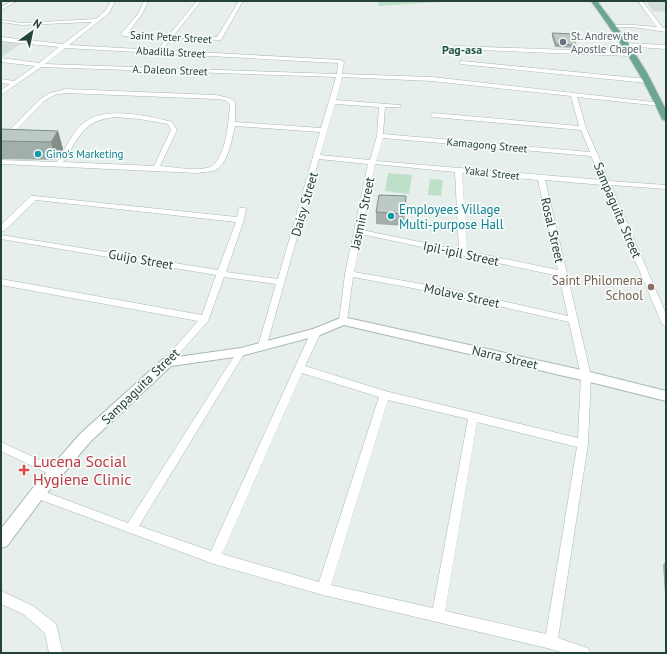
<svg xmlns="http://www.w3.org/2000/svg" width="667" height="654" font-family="'PT Sans',sans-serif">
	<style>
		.built { fill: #d4dfda }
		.green { fill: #bfe0c8 }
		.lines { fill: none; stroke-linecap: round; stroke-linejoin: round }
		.minor-casing { stroke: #a8b8b2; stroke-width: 1 }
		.tertiary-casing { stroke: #a8b8b2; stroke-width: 2 }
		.primary-casing { stroke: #c2cac8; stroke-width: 2 }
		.minor { fill: #fff; fill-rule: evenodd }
		.tertiary { fill: #fff; fill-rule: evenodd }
		.primary { fill: #6aa596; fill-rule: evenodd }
		.wall { fill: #a1aea9 }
		.shaded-wall { fill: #838d89 }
		.building { fill: #bbcac4; stroke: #838d89 }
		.worship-dot { fill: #6b7280; stroke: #f7fbf9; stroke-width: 1.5 }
		.culture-dot { fill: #0f9aa8; stroke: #f7fbf9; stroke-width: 1.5 }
		.education-dot { fill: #8d6e63; stroke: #f7fbf9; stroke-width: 1.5 }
		.health-dot { fill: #e0444e; stroke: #f7fbf9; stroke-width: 1.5 }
		.labels { text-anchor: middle; stroke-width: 3.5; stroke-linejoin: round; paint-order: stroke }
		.far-worship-label { font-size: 11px; fill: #5b616d; stroke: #f7fbf9; text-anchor: start }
		.far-street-label { font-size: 11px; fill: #24423a; stroke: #f7fbf9 }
		.far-culture-label { font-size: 11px; fill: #0d838f; stroke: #f7fbf9; text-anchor: start }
		.far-neighbourhood-label { font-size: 12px; font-weight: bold; fill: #1f5548; stroke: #f7fbf9 }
		.street-label { font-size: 13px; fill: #24423a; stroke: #f7fbf9 }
		.culture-label { font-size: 13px; fill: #0d838f; stroke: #f7fbf9; text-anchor: start }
		.education-label { font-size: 13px; fill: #785e54; stroke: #f7fbf9; text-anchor: end }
		.near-health-label { font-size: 16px; fill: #be3a42; stroke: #f7fbf9; text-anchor: start }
	</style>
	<rect width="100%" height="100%" fill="#e6efeb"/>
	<path class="built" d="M 646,1 L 666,1 L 666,12 L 653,11 Z
		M 1,41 L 21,44 L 1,57 Z"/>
	<path class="green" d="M 379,1 L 453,1 L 378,6 Z
		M 388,173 L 412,175 L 409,194 L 385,191 Z
		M 430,179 L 443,180 L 441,196 L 428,195 Z"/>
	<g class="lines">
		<defs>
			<path id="minor" d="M 12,1 L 17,1 L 1,10 L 1,7 Z
				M 111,1 L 115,1 L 109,13 L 69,45 L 157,50 L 167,38 L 124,36 L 121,34 L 138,14 L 144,1 L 148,1 L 142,14 L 128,33 L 169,35 L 197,1 L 201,1 L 174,35 L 217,37 L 239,1 L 243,1 L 221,40 L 172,38 L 162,50 L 341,60 L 344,62 L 342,74 L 432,77 L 662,103 L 662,105 L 660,106 L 577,97 L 586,128 L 609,181 L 666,185 L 666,189 L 611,185 L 666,314 L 666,327 L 662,324 L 603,185 L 545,180 L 591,376 L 588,444 L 558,638 L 588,648 L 590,653 L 564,653 L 551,649 L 323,595 L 214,564 L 33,497 L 31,494 L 33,491 L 37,489 L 128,523 L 238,350 L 244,350 L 246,352 L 244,354 L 139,526 L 211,551 L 311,332 L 316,329 L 321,332 L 305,366 L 385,391 L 578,438 L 581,376 L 569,322 L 450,295 L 353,277 L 347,321 L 346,323 L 340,323 L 339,321 L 345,274 L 368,164 L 319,159 L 266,348 L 263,349 L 258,346 L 276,284 L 224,277 L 208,321 L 170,364 L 164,364 L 162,362 L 164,360 L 198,321 L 1,285 L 1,279 L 202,315 L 216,275 L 1,239 L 1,235 L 218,270 L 236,222 L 36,200 L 4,231 L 1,231 L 1,225 L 31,196 L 34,196 L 237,217 L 239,208 L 245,208 L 246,210 L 244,220 L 226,272 L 278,279 L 320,132 L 235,126 C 231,141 229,165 213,171 C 208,172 202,172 197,173 L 1,164 L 1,160 L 57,162 C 65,150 72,131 85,122 C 106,106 148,116 172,122 L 177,130 L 160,166 C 175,167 196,172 210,167 C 226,160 229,119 230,104 L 225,100 L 216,99 L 66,93 L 54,95 L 44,101 L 3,144 L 1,145 L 1,139 L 40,99 L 50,93 L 66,89 L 216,95 L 229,98 L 235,102 L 235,122 L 321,128 L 336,77 L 41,67 L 1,95 L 1,90 L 10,84 L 1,83 L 1,79 L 14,81 L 35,66 L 1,62 L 1,58 L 39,63 L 59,47 L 1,41 L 1,37 L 63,44 L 92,22 L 22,25 L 1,22 L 1,20 L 22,23 L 96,19 L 105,11 ZM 65,48 L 338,63 L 337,74 L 45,64 ZM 342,77 L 432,81 L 571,96 L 579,126 L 433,113 L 430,115 L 433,117 L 581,130 L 590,152 L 383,134 L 385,107 L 400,107 L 400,105 L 336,100 ZM 335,104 L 379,107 L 377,136 L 370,160 L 320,155 ZM 116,117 L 139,119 L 168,124 L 171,130 L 154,166 L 63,162 C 80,137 82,120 116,117 ZM 383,138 L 591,156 L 602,180 L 376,161 ZM 375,164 L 455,172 L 459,250 L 362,230 ZM 462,173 L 538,180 L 558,270 L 467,251 ZM 361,234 L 559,276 L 568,316 L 450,289 L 354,272 ZM 302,373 L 379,397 L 319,582 L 222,554 ZM 388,400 L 468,419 L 433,608 L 331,585 ZM 477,422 L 577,447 L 546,634 L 445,611 Z
				M 638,1 L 642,1 L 663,28 L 666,28 L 666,32 L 633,27 L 611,27 L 611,26 L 613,25 L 633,25 L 657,27 Z
				M 625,43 L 666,45 L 666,49 L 623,46 L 623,44 Z
				M 455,46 L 630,52 L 633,54 L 630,56 L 453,49 L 452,48 Z
				M 462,61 L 647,79 L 650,81 L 647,83 L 460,64 L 460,62 Z
				M 1,442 L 59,469 L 60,472 L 59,475 L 55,477 L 51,475 L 1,451 Z
				M 1,591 L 33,606 L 56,624 L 63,653 L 49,653 L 45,633 L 23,614 L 1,604 Z"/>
			<path id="tertiary" d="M 343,317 L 586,371 L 666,391 L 666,401 L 586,381 L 344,325 L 320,335 L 241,356 L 171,366 L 90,442 L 42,499 L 7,546 L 1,548 L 1,529 L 32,489 L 80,434 L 163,359 L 241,348 L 313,329 Z"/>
			<path id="primary" d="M 591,1 L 597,1 L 627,41 L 647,73 L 666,110 L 666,121 L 662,119 C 643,76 619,39 591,1 Z"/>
		</defs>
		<use href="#minor" class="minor-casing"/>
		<use href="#tertiary" class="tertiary-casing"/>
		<use href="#primary" class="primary-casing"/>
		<use href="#minor" class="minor"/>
		<use href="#tertiary" class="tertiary"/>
		<use href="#primary" class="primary"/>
	</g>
	<path class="wall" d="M 552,33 L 576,45 L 576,48 L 555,47 L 552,37 Z
		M 1,129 L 58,131 L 63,149 L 56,160 L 1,159 Z
		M 406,196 L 404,226 L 376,224 L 376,212 Z
		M 666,561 L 666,609 L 663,565 Z"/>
	<path class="shaded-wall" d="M 58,131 L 63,149 L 56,160 L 51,142 Z"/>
	<path class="building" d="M 552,33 L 572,34 L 576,45 L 556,44 Z
		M 1,129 L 58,131 L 51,142 L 1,141 Z
		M 379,195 L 406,196 L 405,214 L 376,212 Z"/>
	<circle class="worship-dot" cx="563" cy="42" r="4"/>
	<g class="culture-dot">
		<circle cx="38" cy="154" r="4"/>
		<circle cx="391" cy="216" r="4"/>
	</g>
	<circle class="education-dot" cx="651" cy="287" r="4"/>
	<path class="health-dot" d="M22 464h4v4h4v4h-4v4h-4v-4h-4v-4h4z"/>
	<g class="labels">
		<g class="far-worship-label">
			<text x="571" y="40">St. Andrew the<tspan x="571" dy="13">Apostle Chapel</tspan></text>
		</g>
		<g class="far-street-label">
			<text transform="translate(171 37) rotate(3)" y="4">Saint Peter Street</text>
			<text transform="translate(171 52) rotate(3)" y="4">Abadilla Street</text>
			<text transform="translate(170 70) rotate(2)" y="4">A. Daleon Street</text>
			<text transform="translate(487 145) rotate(5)" y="4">Kamagong Street</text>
			<text transform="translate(492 173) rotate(6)" y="4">Yakal Street</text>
		</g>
		<g class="far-culture-label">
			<text x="46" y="158">Gino's Marketing</text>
		</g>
		<g class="far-neighbourhood-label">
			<text x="462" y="54">Pag-asa</text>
		</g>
		<g class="street-label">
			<text transform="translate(304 204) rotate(-74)" y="5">Daisy Street</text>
			<text transform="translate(618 210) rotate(67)" y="5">Sampaguita Street</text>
			<text transform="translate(362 213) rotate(-78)" y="5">Jasmin Street</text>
			<text transform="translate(553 230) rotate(77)" y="5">Rosal Street</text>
			<text transform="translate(461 253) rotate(12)" y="5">Ipil-ipil Street</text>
			<text transform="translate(141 259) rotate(10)" y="5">Guijo Street</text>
			<text transform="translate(462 295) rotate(12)" y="5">Molave Street</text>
			<text transform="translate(505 357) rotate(13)" y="5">Narra Street</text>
			<text transform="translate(140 386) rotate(-44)" y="5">Sampaguita Street</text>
		</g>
		<g class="culture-label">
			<text x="399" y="214">Employees Village<tspan x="399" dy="15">Multi-purpose Hall</tspan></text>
		</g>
		<g class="education-label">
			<text x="643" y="285">Saint Philomena<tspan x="643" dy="15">School</tspan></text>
		</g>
		<g class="near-health-label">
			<text x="33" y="467">Lucena Social<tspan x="33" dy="18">Hygiene Clinic</tspan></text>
		</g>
	</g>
	<rect width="667" height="654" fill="none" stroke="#24423a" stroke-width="4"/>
	<g transform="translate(32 32) rotate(33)" stroke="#f7fbf9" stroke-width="3" paint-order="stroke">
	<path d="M0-3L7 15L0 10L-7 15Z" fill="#24423a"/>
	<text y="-6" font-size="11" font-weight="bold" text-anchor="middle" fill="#24423a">N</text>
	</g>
</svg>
